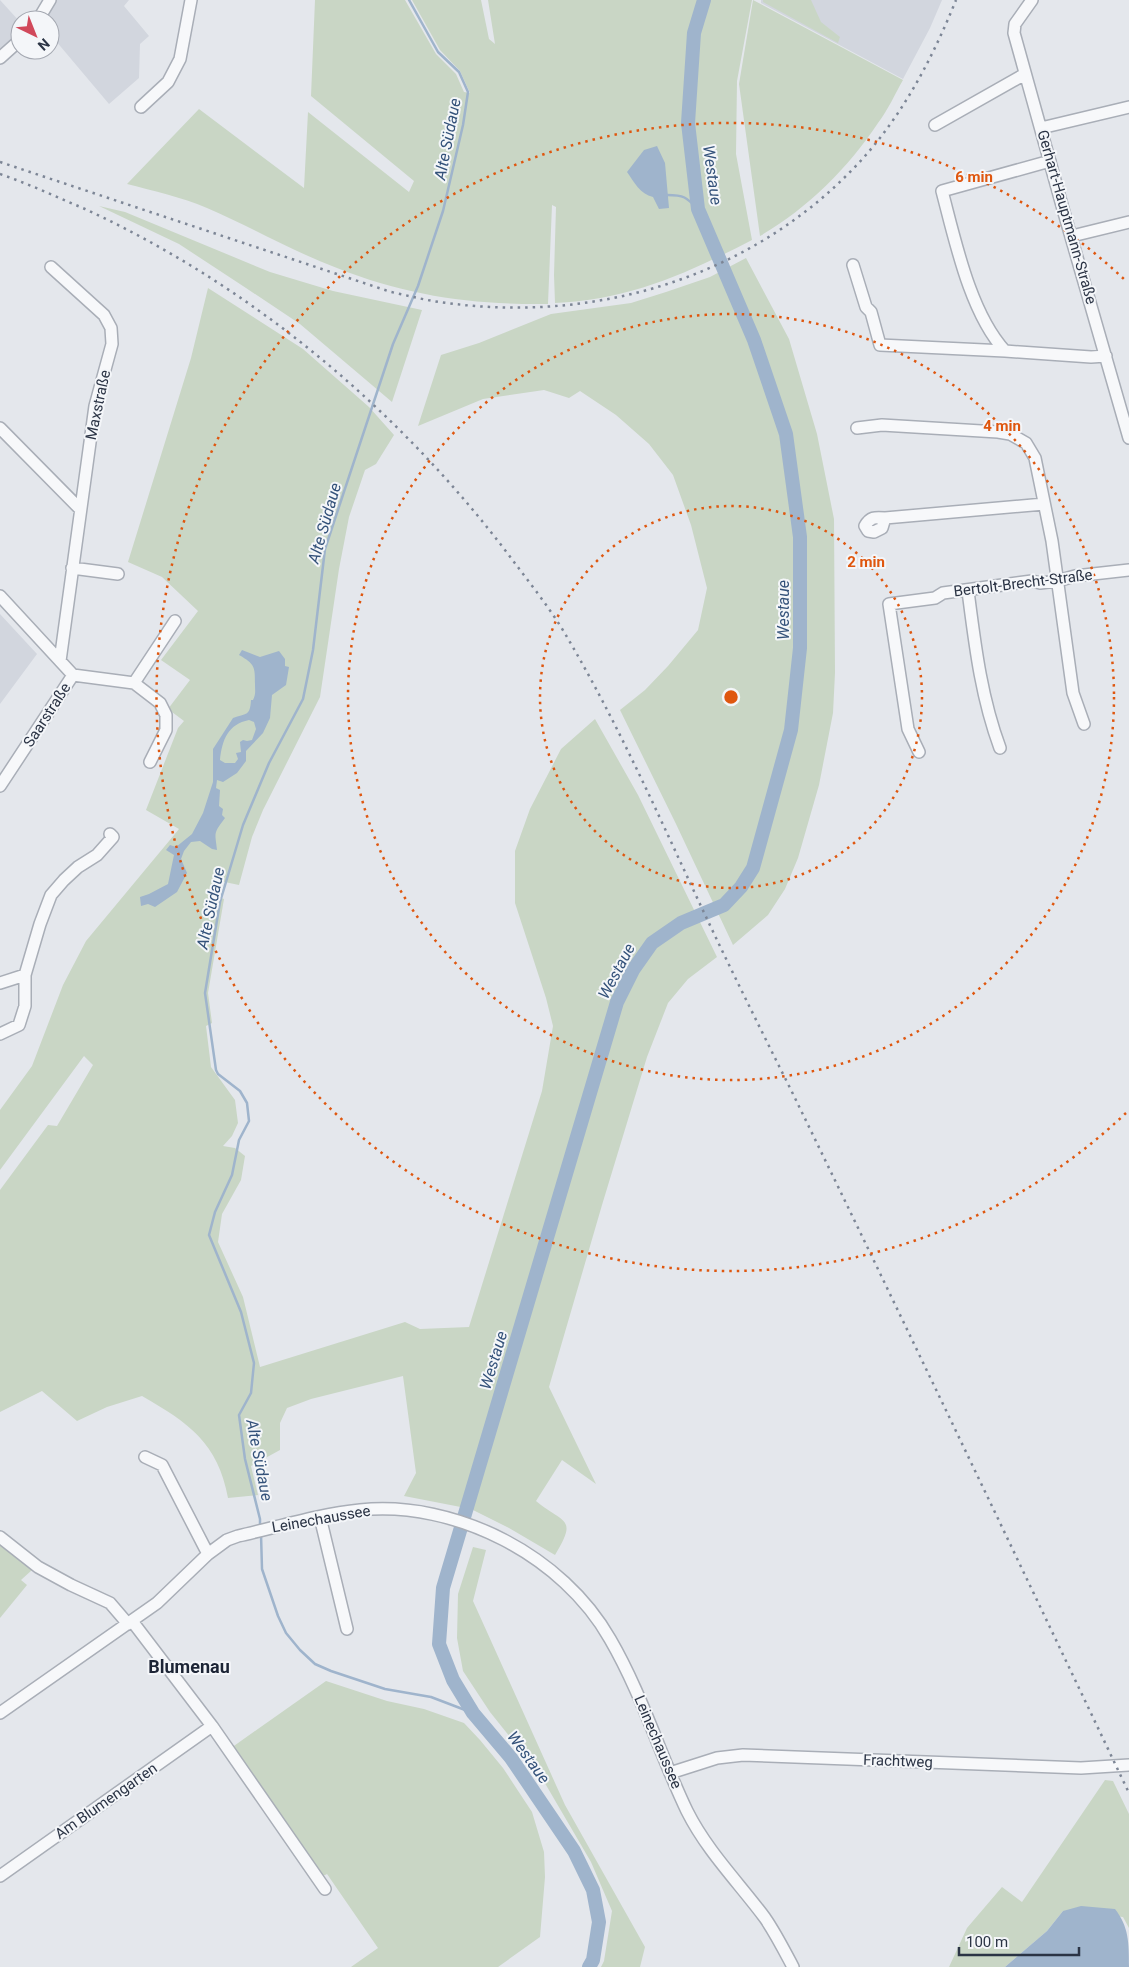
<svg xmlns="http://www.w3.org/2000/svg" width="1129" height="1967" font-family="Roboto,sans-serif">
	<style>
		.built { fill: #d2d6de }
		.green { fill: #c9d6c5 }
		.water { fill: #9fb4cc; fill-rule: evenodd }
		.lines { fill: none; stroke-linecap: round; stroke-linejoin: round }
		.stream { stroke: #9fb4cc; stroke-width: 2.5 }
		.river { stroke: #9fb4cc; stroke-width: 14 }
		.minor-casing { stroke: #a9aeb7; stroke-width: 14 }
		.minor { stroke: #f7f8fa; stroke-width: 11 }
		.rail { stroke: #7d8696; stroke-width: 2.5; stroke-dasharray: 2.5 5; stroke-linecap: butt }
		.ring { fill: none; stroke: #df570f; stroke-width: 2.5; stroke-dasharray: 2.5 5 }
		.labels { text-anchor: middle; stroke-width: 4; stroke-linejoin: round; paint-order: stroke }
		.street-label { font-size: 15px; fill: #2b3445; stroke: #f4f6f9 }
		.water-label { font-size: 16px; font-style: italic; fill: #34527a; stroke: #f4f6f9 }
		.quarter-label { font-size: 18px; font-weight: bold; fill: #1d2536; stroke: #f4f6f9 }
		.centre { fill: #df570f; stroke: #f4f6f9; stroke-width: 2.5 }
		.ring-label { font-size: 15px; text-anchor: middle; font-weight: bold; fill: #df570f; stroke: #f4f6f9; stroke-width: 4; stroke-linejoin: round; paint-order: stroke }
	</style>
	<rect width="100%" height="100%" fill="#e4e7ec"/>
	<path class="built" d="M 0,0 L 20,22 L 20,36 L 0,53 Z
		M 57,0 L 129,0 L 124,6 L 149,36 L 140,44 L 139,78 L 109,104 L 50,34 L 50,20 L 45,20 Z
		M 761,0 L 942,0 L 930,28 L 903,79 L 761,3 Z
		M 0,614 L 37,654 L 0,704 Z"/>
	<path class="green" d="M 315,0 L 405,0 L 436,54 L 456,74 L 464,92 L 470,93 L 460,71 L 440,50 L 412,0 L 481,0 L 489,39 L 495,44 L 488,0 L 752,0 L 737,81 L 736,154 L 752,240 C 688,273 629,300 555,303 L 554,275 L 556,207 L 552,205 L 548,304 C 474,305 407,296 337,268 C 292,251 251,227 207,208 C 181,197 154,191 127,184 L 199,109 L 304,188 L 308,112 L 409,192 L 414,181 L 311,96 Z
		M 753,0 L 903,80 C 895,94 888,110 878,123 C 848,168 807,209 760,236 L 739,84 Z
		M 763,0 L 811,0 L 821,22 L 840,37 L 838,43 L 763,2 Z
		M 99,206 L 125,212 L 270,272 L 333,291 L 422,310 L 392,402 L 300,324 L 246,288 L 179,244 Z
		M 746,258 L 789,339 L 817,434 L 834,519 L 835,673 L 833,713 L 819,785 L 798,858 L 785,889 L 768,915 L 733,945 L 676,824 L 620,710 L 645,690 L 668,666 L 698,630 L 707,588 L 691,525 L 673,475 L 649,444 L 616,415 L 580,391 L 569,398 L 544,390 L 483,399 L 418,426 L 441,355 L 479,343 L 551,314 L 631,303 L 666,292 L 710,277 Z
		M 208,288 L 303,349 L 369,407 L 394,435 L 376,464 L 365,470 L 349,517 L 339,569 L 320,697 L 263,810 L 252,837 L 239,885 L 215,880 L 207,893 L 224,899 L 208,993 L 212,1023 L 206,1026 L 211,1067 L 235,1100 L 238,1123 L 232,1136 L 223,1146 L 235,1148 L 245,1156 L 241,1180 L 222,1214 L 218,1242 L 243,1297 L 260,1367 L 405,1322 L 420,1329 L 469,1327 L 542,1091 L 553,1026 L 546,998 L 515,903 L 515,851 L 530,809 L 561,749 L 595,719 L 638,795 L 717,957 L 688,979 L 668,1003 L 647,1057 L 602,1205 L 549,1387 L 596,1484 L 562,1460 L 536,1501 C 564,1524 578,1517 555,1555 L 509,1528 L 471,1509 L 404,1496 L 416,1473 L 403,1376 L 311,1399 L 287,1408 L 280,1423 L 280,1450 L 251,1466 L 258,1495 L 228,1498 C 218,1443 189,1423 142,1396 L 107,1407 L 77,1421 L 42,1391 L 0,1412 L 0,1190 L 48,1125 L 57,1126 L 93,1065 L 84,1056 L 0,1170 L 0,1110 L 32,1066 L 63,985 L 86,941 L 179,829 L 146,810 L 178,728 L 184,721 L 168,709 L 190,680 L 161,660 L 198,611 L 162,577 L 128,562 L 191,358 Z
		M 0,1545 L 32,1570 L 21,1580 L 27,1585 L 0,1618 Z
		M 473,1547 L 486,1550 L 473,1601 L 565,1805 L 645,1947 L 640,1967 L 601,1967 L 604,1961 L 612,1911 L 591,1862 L 539,1773 L 490,1712 L 463,1671 L 457,1638 L 458,1594 Z
		M 326,1681 L 387,1701 L 424,1709 L 464,1723 L 480,1740 L 503,1768 L 532,1812 L 544,1852 L 545,1877 L 540,1937 L 498,1967 L 351,1967 L 378,1948 L 327,1874 L 321,1877 L 231,1748 Z
		M 1105,1780 L 1113,1781 L 1129,1814 L 1129,1928 L 1123,1917 L 1063,1911 L 1047,1931 L 1005,1967 L 949,1967 L 967,1928 L 1002,1887 L 1022,1902 Z"/>
	<path class="water" d="M 657,146 L 665,163 L 669,208 L 659,209 L 653,197 C 640,194 634,182 627,172 L 644,150 Z
		M 242,650 L 260,657 L 279,651 L 285,659 L 285,666 L 289,667 L 286,685 L 272,695 L 270,718 L 263,733 L 246,751 L 246,761 L 237,773 L 223,782 L 217,780 L 216,788 L 220,790 L 219,806 L 223,809 L 222,815 L 225,818 C 213,834 215,832 217,850 L 212,849 L 200,841 L 191,842 L 184,851 L 181,859 L 187,873 L 177,892 L 155,907 L 148,904 L 141,906 L 140,897 L 149,894 L 168,884 L 174,855 L 166,850 L 170,845 L 176,847 L 192,834 L 203,813 L 213,782 L 213,749 L 233,718 C 246,713 250,717 251,700 L 253,700 C 256,694 255,691 255,684 C 255,667 255,664 239,655 ZM 249,720 L 254,722 L 256,729 L 252,740 L 247,741 L 243,740 L 240,742 L 241,752 L 236,753 L 238,759 L 235,763 L 225,763 L 220,760 C 222,740 228,724 249,720 Z
		M 1081,1906 L 1115,1909 C 1129,1927 1129,1943 1129,1967 L 1005,1967 L 1047,1931 L 1063,1911 Z"/>
	<g class="lines">
		<path class="stream" d="M 667,195 C 684,195 686,197 698,209
			M 260,1528 L 260,1519 L 245,1459 L 239,1415 L 251,1393 L 254,1363 L 241,1312 L 209,1235 L 215,1212 L 232,1175 L 239,1140 L 249,1121 L 247,1103 L 240,1091 L 218,1074 L 216,1070 L 205,993 L 220,902 L 243,825 L 269,763 L 303,699 L 313,650 L 325,549 L 393,344 L 418,286 L 443,211 L 463,125 L 468,92 L 459,72 L 438,52 L 409,0
			M 261,1534 L 262,1569 L 278,1616 L 286,1633 L 300,1650 L 315,1664 L 331,1671 L 385,1689 L 431,1697 L 473,1713"/>
		<path class="river" d="M 589,1967 L 593,1960 L 599,1922 L 593,1890 L 574,1851 L 511,1758 L 473,1713 L 453,1680 L 439,1644 L 443,1588 L 617,1002 L 633,970 L 652,943 L 681,923 L 724,905 L 741,887 L 753,868 L 791,730 L 800,648 L 800,537 L 786,434 L 754,340 L 698,209 L 688,123 L 694,33 L 704,0"/>
		<defs>
			<path id="minor" d="M 1032,0 L 1015,24 L 1014,33 L 1063,209 L 1129,438
				M 38,20 L 50,0
				M 0,58 L 20,40
				M 141,107 L 168,82 L 180,59 L 191,0
				M 935,125 L 1025,74
				M 1041,128 L 1129,107
				M 1050,161 L 942,191 C 955,240 970,313 1005,351 L 1091,357 L 1106,356
				M 1072,236 L 1129,222
				M 853,265 L 866,307 L 871,312 L 880,345 L 1005,351
				M 51,267 L 104,315 L 111,328 L 112,344 L 95,406 L 60,661
				M 0,428 L 80,509
				M 857,428 L 882,425 L 998,432 L 1010,434 L 1026,443 L 1035,458 L 1052,541 L 1073,693 L 1084,724
				M 885,518 L 882,528 L 874,532 L 868,531 L 865,526 C 870,517 875,517 885,518 L 1044,504
				M 72,568 L 118,574
				M 968,591 C 975,645 981,697 1000,748
				M 0,596 L 73,675
				M 73,675 L 134,683 L 160,703 L 166,715 L 166,730 L 150,762
				M 134,683 L 175,621
				M 919,752 L 908,729 L 889,604 L 935,598 L 943,593 L 1032,581 L 1040,583 L 1057,581 L 1075,576 L 1129,570
				M 0,786 L 73,675
				M 0,983 L 25,975
				M 0,1034 L 19,1025 L 25,1006 L 25,975 L 40,924 L 51,895 L 64,880 L 78,867 L 97,855 L 113,837 L 110,834
				M 145,1457 L 162,1465 L 208,1554
				M 320,1517 L 347,1629
				M 0,1537 L 38,1567 L 71,1585 L 110,1603 L 128,1624
				M 132,1621 L 212,1726 L 325,1889
				M 0,1713 L 157,1603 L 208,1554 L 227,1540 L 238,1536 C 278,1527 319,1514 360,1510 C 456,1500 563,1556 610,1639 C 642,1694 660,1755 687,1811 C 707,1851 739,1883 765,1918 C 776,1934 784,1950 793,1967
				M 670,1773 L 717,1758 L 743,1755 L 1081,1768 L 1129,1765
				M 0,1876 L 212,1726"/>
		</defs>
		<use href="#minor" class="minor-casing"/>
		<use href="#minor" class="minor"/>
		<path class="rail" d="M 0,162 L 391,292 C 410,296 428,301 447,303 C 595,323 747,278 852,170 C 899,122 931,62 956,0
			M 0,174 C 29,184 57,197 85,209 C 254,287 403,413 514,562 C 532,586 552,611 567,637 C 617,722 657,812 699,902 C 729,966 761,1030 793,1094 C 906,1326 1018,1560 1129,1793"/>
	</g>
	<g class="ring">
		<circle cx="731" cy="697" r="191"/>
		<circle cx="731" cy="697" r="383"/>
		<path d="M1126 1113A574 574 0 1 1 1126 281"/>
	</g>
	<g class="labels">
		<g class="street-label">
			<text transform="translate(1067 217) rotate(74)" y="5">Gerhart-Hauptmann-Straße</text>
			<text transform="translate(98 405) rotate(-78)" y="5">Maxstraße</text>
			<text transform="translate(1023 583) rotate(-7)" y="5">Bertolt-Brecht-Straße</text>
			<text transform="translate(47 715) rotate(-57)" y="5">Saarstraße</text>
			<text transform="translate(321 1519) rotate(-10)" y="5">Leinechaussee</text>
			<text transform="translate(658 1742) rotate(67)" y="5">Leinechaussee</text>
			<text transform="translate(898 1761) rotate(2)" y="5">Frachtweg</text>
			<text transform="translate(106 1801) rotate(-35)" y="5">Am Blumengarten</text>
		</g>
		<g class="water-label">
			<text transform="translate(447 139) rotate(-79)" y="6">Alte Südaue</text>
			<text transform="translate(713 175) rotate(82)" y="6">Westaue</text>
			<text transform="translate(324 523) rotate(-74)" y="6">Alte Südaue</text>
			<text transform="translate(783 610) rotate(-90)" y="6">Westaue</text>
			<text transform="translate(210 908) rotate(-78)" y="6">Alte Südaue</text>
			<text transform="translate(616 971) rotate(-62)" y="6">Westaue</text>
			<text transform="translate(493 1360) rotate(-73)" y="6">Westaue</text>
			<text transform="translate(260 1460) rotate(79)" y="6">Alte Südaue</text>
			<text transform="translate(529 1757) rotate(54)" y="6">Westaue</text>
		</g>
		<g class="quarter-label">
			<text x="189" y="1673">Blumenau</text>
		</g>
	</g>
	<circle cx="731" cy="697" r="8" class="centre"/>
	<g class="ring-label">
		<text x="974" y="182">6 min</text>
		<text x="1002" y="431">4 min</text>
		<text x="866" y="567">2 min</text>
	</g>
	<g transform="translate(35 35) rotate(137)"><circle r="24" fill="#f4f6f9" stroke="#a4a8b1"/>
	<path d="M0-4L9 19L0 12L-9 19Z" fill="#d1495b"/>
	<text y="-8" font-size="14" font-weight="bold" text-anchor="middle" fill="#2b3445">N</text>
	</g>
	<path d="M959 1947v8h120v-8" fill="none" stroke="#2b3445" stroke-width="2.5"/>
	<text x="966" y="1947" font-size="15" fill="#2b3445" stroke="#f4f6f9" stroke-width="4" paint-order="stroke">100 m</text>
</svg>
